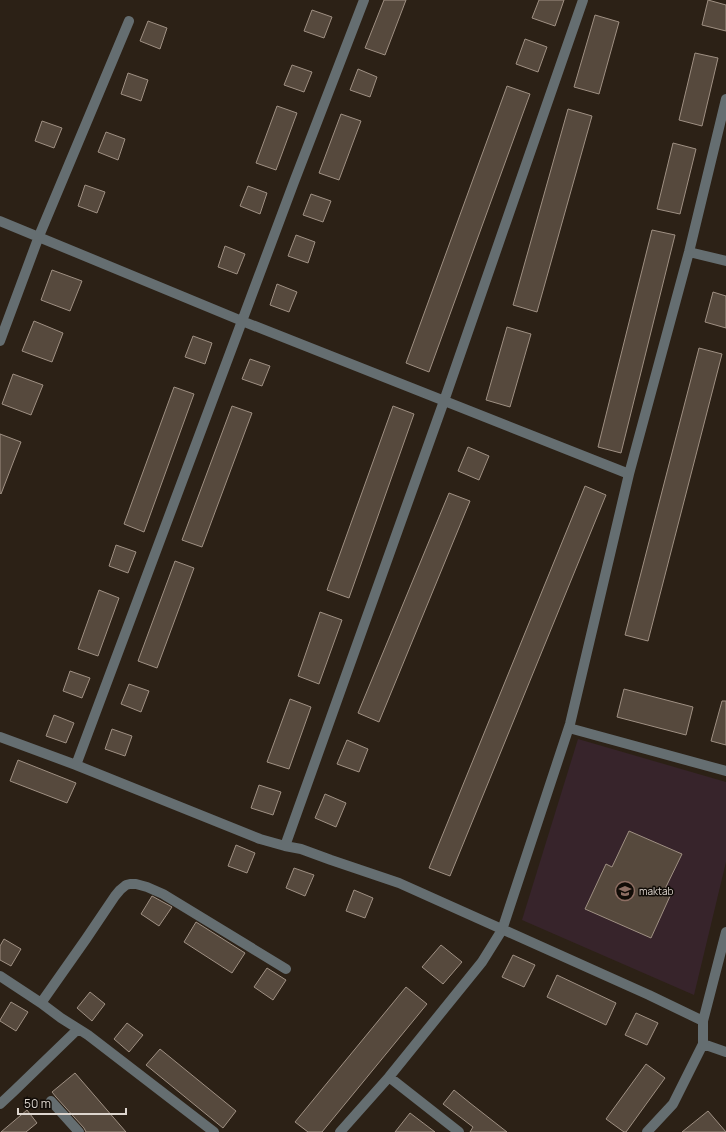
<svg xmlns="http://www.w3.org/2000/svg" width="726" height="1132" font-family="Manrope,sans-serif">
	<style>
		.education { fill: #37242b }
		.building { fill: #56493d; stroke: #9f9083 }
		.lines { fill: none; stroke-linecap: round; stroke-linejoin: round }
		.minor { stroke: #656e71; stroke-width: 10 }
		.labels { text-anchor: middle; stroke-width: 3; stroke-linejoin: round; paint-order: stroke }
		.poi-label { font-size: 10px; fill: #ded6cf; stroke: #110c07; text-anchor: start }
	</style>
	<rect width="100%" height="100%" fill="#2c2116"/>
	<path class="education" d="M 578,739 L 726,782 L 726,862 L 694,995 L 522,920 Z"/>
	<path class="building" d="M 384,0 L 406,0 L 385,55 L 365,48 Z
		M 539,0 L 564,0 L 555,26 L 532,18 Z
		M 708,0 L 726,5 L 726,31 L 702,25 Z
		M 312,10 L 332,17 L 324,38 L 304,31 Z
		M 595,15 L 619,22 L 599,94 L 574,87 Z
		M 148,21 L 167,28 L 160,49 L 140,41 Z
		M 525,39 L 547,47 L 538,72 L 516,64 Z
		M 695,53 L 718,58 L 702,126 L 679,120 Z
		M 292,65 L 312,72 L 304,92 L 284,85 Z
		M 358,69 L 377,77 L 370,97 L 350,90 Z
		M 128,73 L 148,80 L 141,101 L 121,94 Z
		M 507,86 L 530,94 L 429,372 L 406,363 Z
		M 277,106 L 297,113 L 276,170 L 256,163 Z
		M 568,109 L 592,116 L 537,312 L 513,305 Z
		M 341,114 L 361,121 L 339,180 L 319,173 Z
		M 42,121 L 62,128 L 54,148 L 35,141 Z
		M 106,132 L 125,139 L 118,160 L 98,152 Z
		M 673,143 L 696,149 L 680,214 L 657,209 Z
		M 85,185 L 105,192 L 97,213 L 78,206 Z
		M 248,186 L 267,193 L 260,214 L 240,206 Z
		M 311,194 L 331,201 L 323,222 L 303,215 Z
		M 652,230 L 675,235 L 621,453 L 598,447 Z
		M 296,235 L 315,242 L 308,263 L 288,256 Z
		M 225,246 L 245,254 L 237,274 L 218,267 Z
		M 52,270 L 82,281 L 70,311 L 41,300 Z
		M 277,284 L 297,292 L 289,312 L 270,305 Z
		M 713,292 L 726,296 L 726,328 L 705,322 Z
		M 34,321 L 63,333 L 52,362 L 22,351 Z
		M 507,327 L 531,334 L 510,407 L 486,400 Z
		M 193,336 L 212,343 L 205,364 L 185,357 Z
		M 699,348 L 722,354 L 648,641 L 625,635 Z
		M 250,359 L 270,366 L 262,386 L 242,379 Z
		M 13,374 L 43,385 L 31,415 L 2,404 Z
		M 174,387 L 194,394 L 144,532 L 124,524 Z
		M 232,406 L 252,413 L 202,547 L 182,540 Z
		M 393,406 L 414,414 L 349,598 L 327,590 Z
		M 0,434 L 21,442 L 1,494 L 0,493 Z
		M 468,447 L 489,456 L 479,480 L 458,471 Z
		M 585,486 L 606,495 L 450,876 L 429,868 Z
		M 449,493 L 470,501 L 379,722 L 358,713 Z
		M 116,545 L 136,552 L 128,573 L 109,566 Z
		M 175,561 L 194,568 L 157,668 L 138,661 Z
		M 99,590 L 119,598 L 98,656 L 78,649 Z
		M 320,612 L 342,620 L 319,684 L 298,676 Z
		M 70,671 L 90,678 L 82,698 L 63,691 Z
		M 129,684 L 149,691 L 141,712 L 121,704 Z
		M 624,689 L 693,707 L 686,735 L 617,717 Z
		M 290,699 L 311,707 L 289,769 L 267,762 Z
		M 722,701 L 726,701 L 726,745 L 711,741 Z
		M 54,715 L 74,723 L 66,743 L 46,736 Z
		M 112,729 L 132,736 L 125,756 L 105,749 Z
		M 347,740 L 368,749 L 359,772 L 337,764 Z
		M 18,760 L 76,783 L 67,803 L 10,781 Z
		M 259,785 L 281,792 L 273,815 L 251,808 Z
		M 325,794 L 346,803 L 336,827 L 315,818 Z
		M 629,831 L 682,854 L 664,891 L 671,894 L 651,938 L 585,909 L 606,864 L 612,867 Z
		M 236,845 L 255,853 L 247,873 L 228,866 Z
		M 294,868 L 314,875 L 305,896 L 286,888 Z
		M 354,890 L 373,898 L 365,918 L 346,911 Z
		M 152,896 L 172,907 L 159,926 L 141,914 Z
		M 196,922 L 245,953 L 232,973 L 184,942 Z
		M 4,939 L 21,949 L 11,966 L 0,960 L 0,946 Z
		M 441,945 L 462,962 L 443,984 L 422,967 Z
		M 513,955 L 535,965 L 524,987 L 502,977 Z
		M 267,968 L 286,980 L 273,1000 L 254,987 Z
		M 557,975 L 616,1003 L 606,1025 L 547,997 Z
		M 406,987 L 427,1004 L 322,1132 L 308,1132 L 295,1122 Z
		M 90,992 L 105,1004 L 92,1021 L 77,1008 Z
		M 11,1002 L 28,1012 L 16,1031 L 0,1021 L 0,1020 Z
		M 636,1013 L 658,1023 L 647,1045 L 625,1035 Z
		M 127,1023 L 143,1035 L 129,1052 L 114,1039 Z
		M 160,1049 L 236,1111 L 223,1128 L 146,1065 Z
		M 646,1064 L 665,1078 L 626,1132 L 624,1132 L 606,1119 Z
		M 75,1073 L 126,1132 L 86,1132 L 84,1128 L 56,1097 L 52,1092 Z
		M 454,1090 L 470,1103 L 507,1132 L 470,1132 L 473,1127 L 443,1104 Z
		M 27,1110 L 37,1123 L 26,1132 L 1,1132 Z
		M 708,1111 L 726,1132 L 682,1132 Z
		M 410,1113 L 435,1132 L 395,1132 Z"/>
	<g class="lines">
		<path class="minor" d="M 0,221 L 242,321 L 629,474
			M 689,252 L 726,261
			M 0,341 L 39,236 L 129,21
			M 569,728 L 726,771
			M 0,737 L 76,765 L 260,839 L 285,846 L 301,849 L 331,860 L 399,883 L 649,995 L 703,1021
			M 76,765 L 294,182 L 364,0
			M 285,846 L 444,401 L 583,0
			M 0,976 L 41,1003 L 61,1018 L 88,1035 L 214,1132
			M 41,1003 L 86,939 L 115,896 L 120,890 L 126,885 L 130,884 L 136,884 L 147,887 L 163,894 L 286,969
			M 703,1044 L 726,1052
			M 389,1077 L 459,1132
			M 51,1101 L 79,1132
			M 0,1104 L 14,1091 L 78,1029
			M 340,1132 L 389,1077 L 482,962 L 502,930 L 570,724 L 629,474 L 689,252 L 726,99
			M 647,1132 L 673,1104 L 703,1044 L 703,1021 L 726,932"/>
	</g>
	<defs>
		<symbol id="school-ring" viewBox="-11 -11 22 22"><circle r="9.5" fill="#110c07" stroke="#8d6e63" stroke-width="1.5"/><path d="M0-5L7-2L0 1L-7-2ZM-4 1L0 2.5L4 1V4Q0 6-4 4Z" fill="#8d6e63"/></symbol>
	</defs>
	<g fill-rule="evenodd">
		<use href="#school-ring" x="614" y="880" width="22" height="22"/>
	</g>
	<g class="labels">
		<g class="poi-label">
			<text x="639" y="895">maktab</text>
		</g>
	</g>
	<path d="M18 1108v6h108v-6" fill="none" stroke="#ded6cf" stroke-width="2"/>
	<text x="24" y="1108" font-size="12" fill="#ded6cf" stroke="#110c07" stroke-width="3" paint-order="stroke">50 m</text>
</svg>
